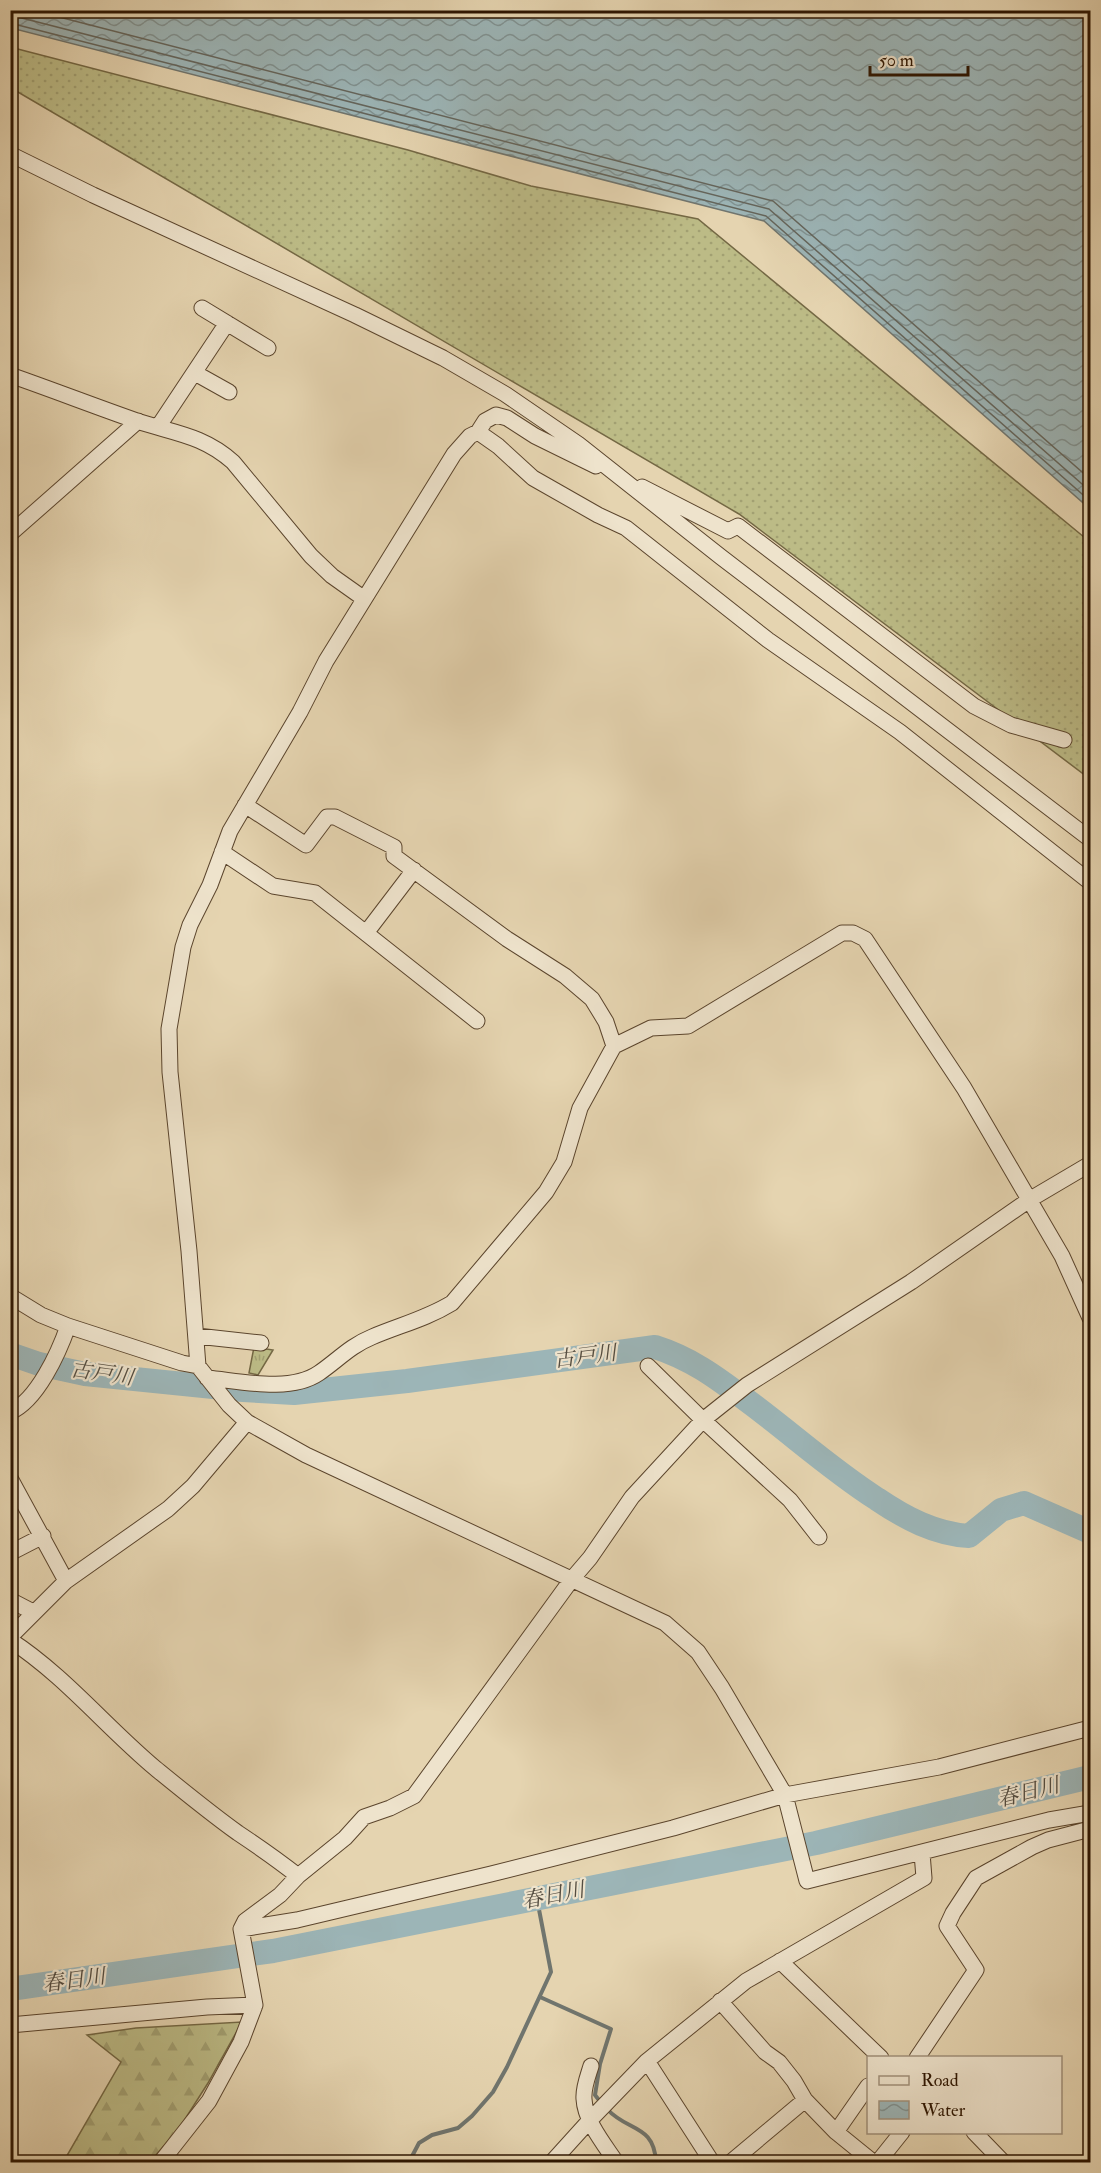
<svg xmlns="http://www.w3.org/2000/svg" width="1101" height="2173" font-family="'IM FELL Double Pica','Noto Serif JP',serif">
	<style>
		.grass { fill: url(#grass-dots); stroke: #746844; stroke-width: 1.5 }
		.forest { fill: url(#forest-firs); stroke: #746844; stroke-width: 1.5 }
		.park { fill: url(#park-tufts); stroke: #746844; stroke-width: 1.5 }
		.water { fill: url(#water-waves); stroke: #70756e; stroke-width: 1.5 }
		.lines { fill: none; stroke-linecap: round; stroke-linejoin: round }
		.shore { stroke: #64655c; stroke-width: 1.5 }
		.stream { stroke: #70756e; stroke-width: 4 }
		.river { stroke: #9cb5b7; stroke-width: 24 }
		.minor-casing { stroke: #5b452d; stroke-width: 17 }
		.minor { stroke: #eee3cc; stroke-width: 15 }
		.labels { text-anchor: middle; stroke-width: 4.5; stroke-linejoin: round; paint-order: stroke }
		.water-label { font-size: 21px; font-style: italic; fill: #544d41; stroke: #eee3cc }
	</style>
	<defs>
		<pattern id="grass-dots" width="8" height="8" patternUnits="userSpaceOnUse" patternTransform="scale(1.5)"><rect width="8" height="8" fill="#bcbb86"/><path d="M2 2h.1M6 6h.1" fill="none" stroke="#a2a072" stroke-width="1.8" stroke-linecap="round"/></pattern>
		<pattern id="forest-firs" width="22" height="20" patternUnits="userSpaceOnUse" patternTransform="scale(1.5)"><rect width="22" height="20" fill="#bcbb86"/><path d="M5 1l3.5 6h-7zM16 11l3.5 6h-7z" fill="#a2a072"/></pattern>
		<pattern id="park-tufts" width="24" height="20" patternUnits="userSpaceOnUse" patternTransform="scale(1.5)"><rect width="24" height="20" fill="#bcbb86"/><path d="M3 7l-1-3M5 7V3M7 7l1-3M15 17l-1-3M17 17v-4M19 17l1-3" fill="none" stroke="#a2a072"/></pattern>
		<pattern id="water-waves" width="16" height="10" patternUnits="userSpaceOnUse" patternTransform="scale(1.5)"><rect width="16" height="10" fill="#9cb5b7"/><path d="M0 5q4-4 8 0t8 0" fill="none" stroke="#809292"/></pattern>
	</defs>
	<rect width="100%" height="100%" fill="#e5d4b0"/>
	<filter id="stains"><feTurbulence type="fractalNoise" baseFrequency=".00333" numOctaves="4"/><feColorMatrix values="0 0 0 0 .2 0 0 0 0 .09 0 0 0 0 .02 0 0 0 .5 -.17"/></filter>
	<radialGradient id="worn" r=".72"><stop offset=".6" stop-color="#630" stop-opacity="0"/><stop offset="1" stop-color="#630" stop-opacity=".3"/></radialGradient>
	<path class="grass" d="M 10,47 L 408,150 L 531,186 L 698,219 L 1090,542 L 1090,779 L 739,514 L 11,88 Z"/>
	<path class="forest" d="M 242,2022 L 208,2083 L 180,2127 L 150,2162 L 71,2162 L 65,2159 L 121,2062 L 87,2035 L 136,2028 Z"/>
	<path class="park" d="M 254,1347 L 273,1350 L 258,1375 L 249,1373 Z"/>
	<path class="water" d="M 10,11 L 1090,11 L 1090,509 L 764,221 L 11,28 Z"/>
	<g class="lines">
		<path class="shore" d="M 32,10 L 773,201 L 1090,479
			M 10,15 L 769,209 L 1090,491
			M 10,23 L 766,216 L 1090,501"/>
		<path class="stream" d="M 540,1997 L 611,2029 L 600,2064 L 595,2095 L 602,2104
			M 607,2109 C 628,2132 654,2124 656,2162
			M 409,2162 L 419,2143 L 432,2135 L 458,2128 L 472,2116 L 493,2092 L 507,2067 L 551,1972 L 537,1899"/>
		<path class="river" d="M 10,1354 L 39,1364 L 85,1374 L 243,1390 L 294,1393 L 407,1381 L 655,1347 C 690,1358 716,1377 745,1399 C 790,1432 830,1469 877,1499 C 905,1518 935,1534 969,1536 L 1001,1510 L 1024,1503 L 1090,1532
			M 10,1989 L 273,1951 L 816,1843 L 1090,1777"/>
		<defs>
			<path id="minor" d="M 10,154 L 93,195 L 355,315 L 443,358 L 505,394 L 578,444 L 721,557 L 1090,839
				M 202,308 L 268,348
				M 195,373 L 229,392
				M 10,375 C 53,390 94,406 137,421 C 173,433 203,435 233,462 L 311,556 L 332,576 L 363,598
				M 158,427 L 227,323
				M 478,432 L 485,421 L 496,415 L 507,418 L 535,436 L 596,466
				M 642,487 L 728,531 L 738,526 L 974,706 L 1011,725 L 1064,740
				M 10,534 L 138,421
				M 245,805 L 306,845 L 327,817 L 335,817 L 394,847 L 394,856 L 507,939 L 565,976 L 592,999 L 606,1022 L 614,1046
				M 222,852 L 273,886 L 315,893 L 477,1021
				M 1090,882 L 900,732 L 768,640 L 626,528 L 598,515 L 533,478 L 498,446 L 478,432 L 470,436 L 454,454 L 326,661 L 300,712 L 230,831 L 210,885 L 190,925 L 183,947 L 169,1029 L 170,1072 L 189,1251 L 198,1366 L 229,1405 L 247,1422 L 306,1455 L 665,1623 L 698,1652 L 722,1688 L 785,1795 L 807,1881 L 1049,1820 L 1090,1813
				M 366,933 L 414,870
				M 10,1296 L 41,1315 L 68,1326 L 182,1363 L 198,1366
				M 197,1336 L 261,1343
				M 648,1366 L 703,1420 L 790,1500 L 819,1537
				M 207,1378 C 240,1381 290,1393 319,1373 C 338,1360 350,1346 372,1337 C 400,1325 426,1319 452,1303 L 546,1192 L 564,1162 L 580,1108 L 614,1046 L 651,1028 L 688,1026 L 842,933 L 853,933 L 865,939 L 964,1088 L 1062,1256 L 1090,1318
				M 10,1412 C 37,1401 59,1352 68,1326
				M 10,1478 L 66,1581
				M 10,1553 L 43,1536
				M 10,1600 L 33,1612
				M 10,1637 L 66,1581 L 168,1509 L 193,1486 L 247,1422
				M 10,1640 C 64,1675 106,1727 155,1768 C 182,1790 210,1813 238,1833 C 259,1847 279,1861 298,1876
				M 241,1929 L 297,1920 L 491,1874 L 673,1828 L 785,1795 L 939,1767 L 1090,1728
				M 780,1961 L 881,2058
				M 720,2001 L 765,2052 L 779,2062 L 794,2081 L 805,2100 L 836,2132 L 873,2162
				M 10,2025 L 207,2007 L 255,2005
				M 917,2058 L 976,1970 L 947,1926 L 953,1913 L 976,1878 L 1032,1847 L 1048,1840 L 1090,1829
				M 647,2061 L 712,2162
				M 591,2066 C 588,2076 583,2088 584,2099 C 585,2121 604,2144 616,2162
				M 836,2132 L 868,2086
				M 974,2132 L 1003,2162
				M 161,2162 L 209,2101 L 241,2042 L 255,2005 L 241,1929 L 245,1921 L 280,1895 L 298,1876 L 345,1838 L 364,1817 L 390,1808 L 414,1796 L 572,1579 L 590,1558 L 632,1497 L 703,1420 L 747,1385 L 911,1282 L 1029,1200 L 1090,1164
				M 552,2162 L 590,2120 L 647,2061 L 746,1981 L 924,1878 L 922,1853
				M 731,2162 L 805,2100
				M 878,2162 L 902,2132"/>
		</defs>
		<use href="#minor" class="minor-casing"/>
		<use href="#minor" class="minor"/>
	</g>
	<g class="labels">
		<g class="water-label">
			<text transform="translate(585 1356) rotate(-7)" y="7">古戸川</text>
			<text transform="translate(102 1373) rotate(8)" y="7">古戸川</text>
			<text transform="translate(1028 1792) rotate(-14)" y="7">春日川</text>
			<text transform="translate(553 1895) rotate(-11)" y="7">春日川</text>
			<text transform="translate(74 1980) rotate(-8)" y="7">春日川</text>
		</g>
	</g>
	<rect width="1101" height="2173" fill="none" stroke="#e5d4b0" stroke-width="36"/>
	<rect x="12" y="12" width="1077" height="2149" fill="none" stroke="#2d1501" stroke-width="3"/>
	<rect x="18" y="18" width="1065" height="2137" fill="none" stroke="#2d1501" stroke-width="1.5"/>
	<rect x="867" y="2056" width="195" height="78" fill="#eee3cc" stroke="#a1917b" stroke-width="1.5"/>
	<rect x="879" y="2076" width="30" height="9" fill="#eee3cc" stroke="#a1917b" stroke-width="1.5"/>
	<text x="921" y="2086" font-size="18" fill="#2d1501">Road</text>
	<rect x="879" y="2101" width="30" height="18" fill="url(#water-waves)" stroke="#a1917b" stroke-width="1.5"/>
	<text x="921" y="2116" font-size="18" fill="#2d1501">Water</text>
	<path d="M870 66v9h98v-9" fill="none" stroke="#2d1501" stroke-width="3"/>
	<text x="879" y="66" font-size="18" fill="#2d1501" stroke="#eee3cc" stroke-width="4.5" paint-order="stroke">50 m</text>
	<rect width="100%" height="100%" filter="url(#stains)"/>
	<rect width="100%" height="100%" fill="url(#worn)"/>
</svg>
